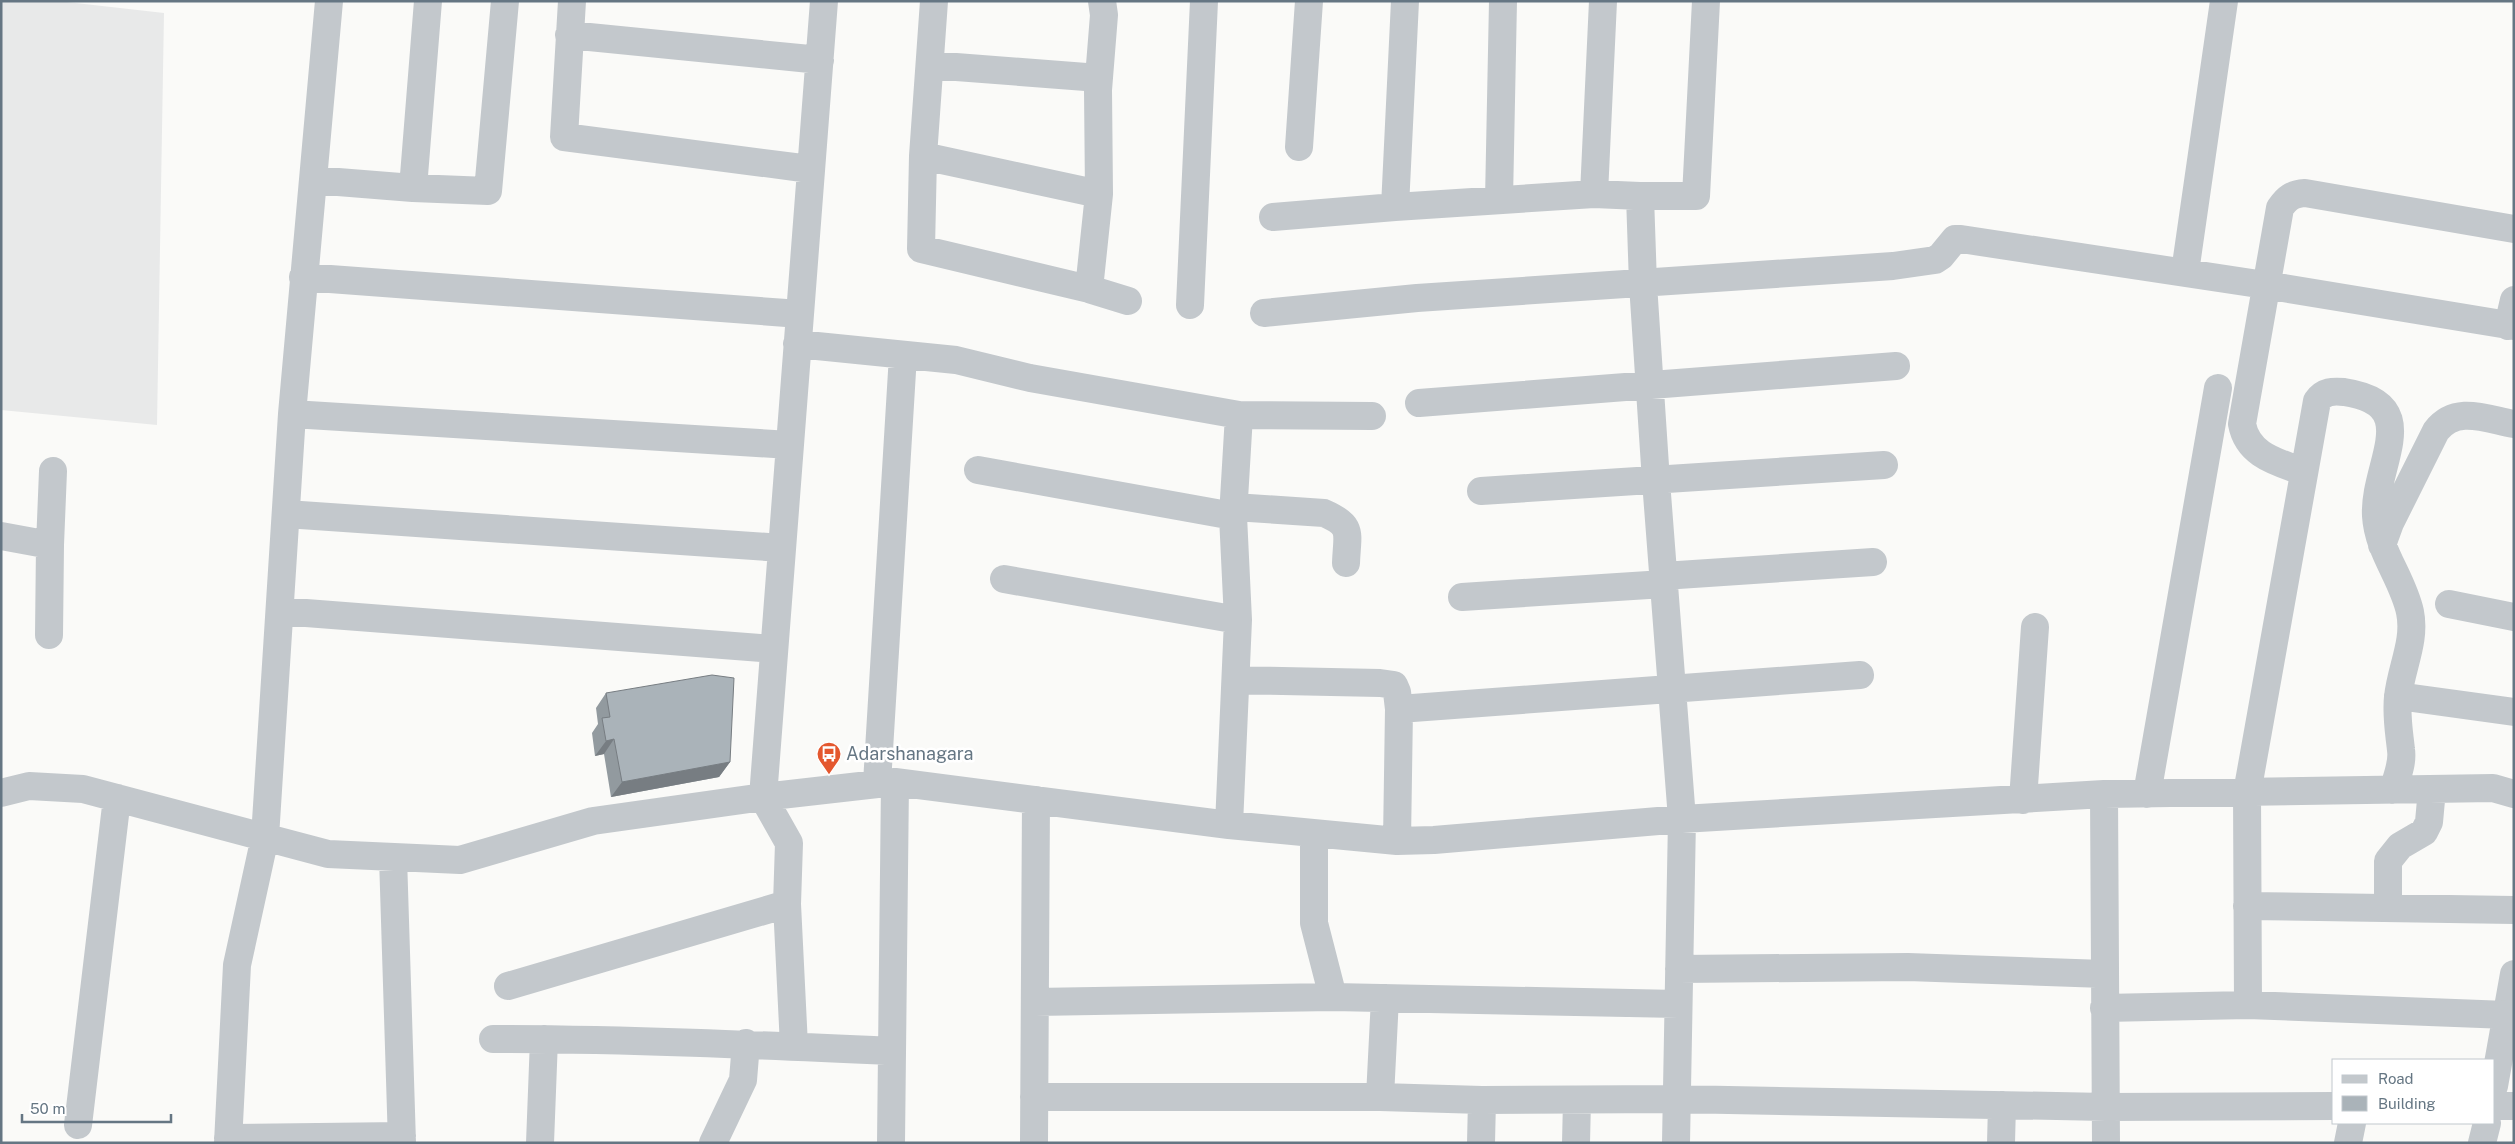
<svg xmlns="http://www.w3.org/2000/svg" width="2515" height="1144" font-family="'Public Sans',sans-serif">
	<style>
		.built { fill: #e8e9e9 }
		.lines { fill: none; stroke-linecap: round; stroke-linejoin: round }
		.minor { stroke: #c3c8cc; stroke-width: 28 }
		.wall { fill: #929a9f }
		.shaded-wall { fill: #777d82 }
		.building { fill: #aab3b9; stroke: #777d82 }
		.labels { text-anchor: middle; stroke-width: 5; stroke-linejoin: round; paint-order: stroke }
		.poi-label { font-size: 18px; fill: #657683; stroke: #fff; text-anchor: start }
	</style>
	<rect width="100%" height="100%" fill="#fafaf8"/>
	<path class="built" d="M 1,1 L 58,1 L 164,13 L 157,425 L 1,410 Z"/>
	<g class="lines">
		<path class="minor" d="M 572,1 L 564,137 L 810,169
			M 934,1 L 923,156 L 921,249 L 1089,289 L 1099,194 L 1098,90 L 1104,15 L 1102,1
			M 1405,1 L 1395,207 L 1594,194 L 1640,196
			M 569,35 L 820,60
			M 930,65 L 1099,78
			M 1299,147 L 1309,1
			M 923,156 L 1099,194
			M 313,180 L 413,188 L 428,1
			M 413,188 L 488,191 L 505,1
			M 1594,194 L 1603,1
			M 1499,200 L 1503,1
			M 1273,217 L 1395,207
			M 2185,272 L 2224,1
			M 303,277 L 800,314
			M 1089,289 L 1128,301
			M 1190,305 L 1204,1
			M 1264,313 L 1417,298 L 1893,266 L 1935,260 L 1941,256 L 1955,239 L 1961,239 L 2265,285 L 2514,326
			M 2508,326 L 2514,300
			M 797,344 L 956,360 L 1030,378 L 1239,415 L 1233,516 L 1238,620 L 1229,825
			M 1419,403 L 1896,366
			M 292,414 L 790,445
			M 1239,415 L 1372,416
			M 978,470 L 1233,516
			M 2304,472 C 2278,462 2248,456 2242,424 L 2280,208 C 2287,198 2292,194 2305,193 L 2514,229
			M 1481,491 L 1884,465
			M 1234,507 L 1324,513 C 1354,526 1347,533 1346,563
			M 286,514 L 782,548
			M 1,536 L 50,545 L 53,471
			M 2382,545 L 2390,523 L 2436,431 C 2456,405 2486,419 2514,424
			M 1663,576 L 1873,562
			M 1004,579 L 1238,620
			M 1462,597 L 1664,584
			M 2449,604 L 2514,617
			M 280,611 L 774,649
			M 49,635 L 50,545
			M 1237,680 L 1380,683 L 1394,685 L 1397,692 L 1399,709 L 1397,841
			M 2398,696 L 2514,712
			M 1399,709 L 1860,675
			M 877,783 L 903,355
			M 1,793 L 29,786 L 83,789 L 328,854 L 460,860 L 593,821 L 763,797 L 895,782 L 1229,825 L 1397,841 L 1434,840 L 1682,819 L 2104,794 L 2493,788 L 2514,794
			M 2104,794 L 2106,1143
			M 2147,794 L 2218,388
			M 2023,800 L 2035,627
			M 1314,833 L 1314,923 L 1333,997
			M 393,857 L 402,1143
			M 2247,906 L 2514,910
			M 2388,908 L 2388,861 L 2400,846 L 2424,832 L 2429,822 L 2432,789
			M 1679,969 L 1908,967 L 2104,974
			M 508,986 L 787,904
			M 1035,1002 L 1333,997 L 1678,1004
			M 2248,1005 L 2247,793 L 2317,401 C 2324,391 2333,391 2344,392 C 2426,404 2373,464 2376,516 C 2378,551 2403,579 2410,612 C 2416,641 2401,668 2398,697 C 2396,716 2399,731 2401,750 C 2403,763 2397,777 2393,790
			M 2104,1008 L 2248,1005 L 2507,1015
			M 493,1039 C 626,1039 759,1045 892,1051
			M 794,1046 L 787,904 L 789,843 L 763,797 L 824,1
			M 2494,1086 L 2514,974
			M 1034,1097 L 1380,1097 L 1482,1100 L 1677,1099 L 2106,1107 L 2334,1106
			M 1380,1097 L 1385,998
			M 2494,1106 L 2514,1106
			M 78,1125 L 117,798
			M 228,1138 L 402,1136
			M 228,1143 L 237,965 L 265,837 L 292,414 L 329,1
			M 540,1143 L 544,1039
			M 713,1143 L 743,1080 L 746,1043
			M 891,1143 L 895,782
			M 1034,1143 L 1036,800
			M 1481,1143 L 1482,1100
			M 1576,1143 L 1577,1100
			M 1676,1143 L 1682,819 L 1656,481 L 1643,284 L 1640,196 L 1696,196 L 1706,1
			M 2001,1143 L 2002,1105
			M 2348,1143 L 2352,1123
			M 2482,1143 L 2487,1123"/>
	</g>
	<path class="wall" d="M 606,693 L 730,762 L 719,777 L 611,797 L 604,754 L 595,756 L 592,733 L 598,724 L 596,708 Z"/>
	<path class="shaded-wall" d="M 614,739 L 604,754 L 595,756 L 606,741 Z
		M 730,762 L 719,777 L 611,797 L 622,782 Z"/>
	<path class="building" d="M 712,675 L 734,678 L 730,762 L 622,782 L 614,739 L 606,741 L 602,718 L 610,717 L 606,693 Z"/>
	<defs>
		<symbol id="bus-pin" viewBox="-11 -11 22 30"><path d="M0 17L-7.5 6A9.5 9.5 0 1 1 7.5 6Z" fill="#e4572e" stroke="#fff"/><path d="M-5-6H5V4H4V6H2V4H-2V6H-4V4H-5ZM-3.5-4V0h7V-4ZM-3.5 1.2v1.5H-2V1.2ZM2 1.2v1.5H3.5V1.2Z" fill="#fff"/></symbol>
	</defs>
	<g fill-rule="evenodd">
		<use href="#bus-pin" x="815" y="740" width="28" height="38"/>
	</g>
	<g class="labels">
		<g class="poi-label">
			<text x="846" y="760">Adarshanagara</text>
		</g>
	</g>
	<rect width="2515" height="1144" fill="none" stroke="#657683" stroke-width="5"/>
	<rect x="2332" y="1059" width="162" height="65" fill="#ffffff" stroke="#c1c8cd"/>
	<rect x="2342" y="1075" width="25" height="8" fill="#c3c8cc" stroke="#c1c8cd"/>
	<text x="2378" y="1084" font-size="15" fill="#657683">Road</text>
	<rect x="2342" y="1096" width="25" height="15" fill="#aab3b9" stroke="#c1c8cd"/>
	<text x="2378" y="1109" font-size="15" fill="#657683">Building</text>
	<path d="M22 1114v8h149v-8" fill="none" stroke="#657683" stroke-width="2.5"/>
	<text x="30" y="1114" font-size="15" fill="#657683" stroke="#ffffff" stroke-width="4" paint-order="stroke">50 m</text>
</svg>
